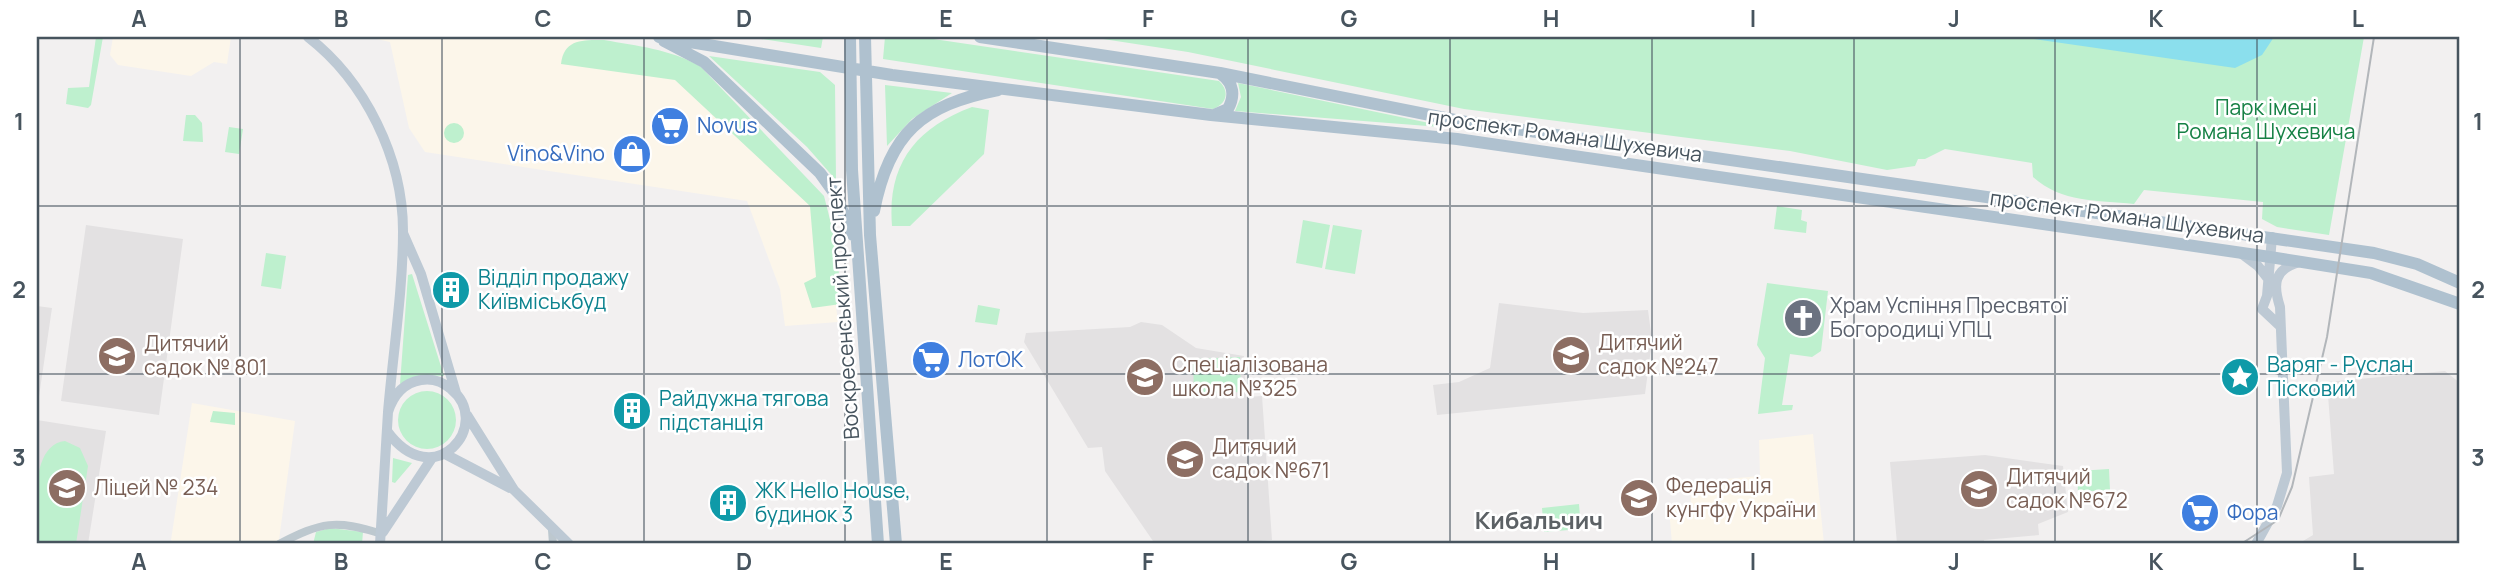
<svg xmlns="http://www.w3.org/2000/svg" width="2497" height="581" font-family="Manrope,sans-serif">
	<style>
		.commercial { fill: #fcf6ea }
		.education { fill: #e3e1e2 }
		.green { fill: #bef0ce }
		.water { fill: #8bdfed }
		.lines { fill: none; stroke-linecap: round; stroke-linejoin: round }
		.street { stroke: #bdc8cf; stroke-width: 8 }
		.secondary { stroke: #bdc9d4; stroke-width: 10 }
		.primary { stroke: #afc1cf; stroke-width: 12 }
		.tram { stroke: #b2b6ba; stroke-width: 2 }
		.grid { fill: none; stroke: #47545e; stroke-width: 2; stroke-opacity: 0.55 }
		.labels { text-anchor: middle; stroke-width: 5; stroke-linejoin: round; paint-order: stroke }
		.park-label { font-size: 21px; fill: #168145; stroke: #fff }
		.shop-label { font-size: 21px; fill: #366cbe; stroke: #fff; text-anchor: start }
		.street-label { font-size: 21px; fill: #47545e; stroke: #fff }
		.culture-label { font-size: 21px; fill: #0d838f; stroke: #fff; text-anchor: start }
		.worship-label { font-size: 21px; fill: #5b616d; stroke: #fff; text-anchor: start }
		.education-label { font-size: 21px; fill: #785e54; stroke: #fff; text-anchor: start }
		.quarter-label { font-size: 24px; font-weight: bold; fill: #5c6165; stroke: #fff }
		.neatline { fill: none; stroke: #47545e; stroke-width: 2.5 }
		.grid-label { font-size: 23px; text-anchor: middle; font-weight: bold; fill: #47545e }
	</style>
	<rect width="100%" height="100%" fill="#f2f0f0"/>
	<path class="commercial" d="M 113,37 L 231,37 L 227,64 L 214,62 L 191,76 L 118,65 L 110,55 Z
		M 368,37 L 582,37 L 593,45 L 670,57 L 823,206 L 838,322 L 785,326 L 780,289 L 747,201 L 425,152 L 409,128 L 390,42 Z
		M 192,403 L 295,421 L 279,540 L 272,544 L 174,544 L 171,540 Z
		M 1813,434 L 1824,544 L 1672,544 L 1669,508 L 1691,506 L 1690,482 L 1760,476 L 1759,440 Z"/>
	<path class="education" d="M 86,225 L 183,239 L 159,415 L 61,401 Z
		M 1499,303 L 1583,313 L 1648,310 L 1652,341 L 1645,394 L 1437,415 L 1433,385 L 1459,382 L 1490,368 Z
		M 37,306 L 52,308 L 37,410 Z
		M 1141,322 L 1162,325 L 1196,348 L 1244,356 L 1246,397 L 1262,396 L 1272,540 L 1218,544 L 1155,544 L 1105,471 L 1102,447 L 1088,448 L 1024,342 L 1026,333 L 1130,327 Z
		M 2445,371 L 2460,383 L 2460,544 L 2298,544 L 2313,535 L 2309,477 L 2334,474 L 2327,382 Z
		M 37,420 L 106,431 L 88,544 L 37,544 Z
		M 1985,455 L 2063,466 L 2068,512 L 2038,524 L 2039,535 L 1984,540 L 1984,544 L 1897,544 L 1890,462 Z"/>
	<path class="green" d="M 96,37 L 103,37 L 91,105 L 88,108 L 66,104 L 68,88 L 89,87 Z
		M 748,37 L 823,37 L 821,48 Z
		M 885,37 L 920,37 L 1219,81 C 1230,91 1227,104 1213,109 L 883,59 Z
		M 1090,37 L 2364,37 L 2329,235 L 2277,227 L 2262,219 L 2263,202 L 2144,190 L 2134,204 C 2097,200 2062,203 2033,177 L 2032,163 L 1945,149 L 1925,159 L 1918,159 L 1915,166 L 1887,170 L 1790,151 L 1464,109 L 1188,52 Z
		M 604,40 C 638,46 669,49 700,66 L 824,196 L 837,247 L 841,304 L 812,308 L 804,283 L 816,277 L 810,206 L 675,80 L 561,64 C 564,39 582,40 604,40 Z
		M 709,56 L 820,72 L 835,85 L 836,180 L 807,147 Z
		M 1238,83 L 1453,128 L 1235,111 L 1241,97 Z
		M 885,85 L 952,93 L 912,119 L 887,146 Z
		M 972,107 L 989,110 L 984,154 L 910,226 L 892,226 C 887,165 915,128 972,107 Z
		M 186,115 L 195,115 L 202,123 L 203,142 L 183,141 Z
		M444 133a10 10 0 1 1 20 0a10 10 0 1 1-20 0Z
		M 229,127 L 243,129 L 239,154 L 225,152 Z
		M 1777,206 L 1802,210 L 1801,220 L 1807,222 L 1806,233 L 1774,229 Z
		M 1303,220 L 1330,225 L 1322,268 L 1296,263 Z
		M 1333,225 L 1362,230 L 1355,274 L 1325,269 Z
		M 266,253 L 286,256 L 281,289 L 261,286 Z
		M 412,274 L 444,376 L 421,375 L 400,384 L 408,275 Z
		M 1767,283 L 1828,291 L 1821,351 L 1812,357 L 1790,354 L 1782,405 L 1793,405 L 1792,410 L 1758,414 L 1765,358 L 1757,345 Z
		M 978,305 L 1000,309 L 997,325 L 975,322 Z
		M 1240,357 L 1241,392 L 1194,394 L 1193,359 Z
		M398 420a29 29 0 1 1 58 0a29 29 0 1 1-58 0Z
		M 213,411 L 235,413 L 235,425 L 210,422 Z
		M 65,441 L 80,448 L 88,466 L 76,544 L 37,544 C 37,516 28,445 65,441 Z
		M 393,458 L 412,463 L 395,483 L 392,482 Z
		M 2109,469 L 2110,490 L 2078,492 L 2077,471 Z
		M 1579,504 L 1581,529 L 1544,532 L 1542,508 Z
		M 330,528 L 363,532 L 362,544 L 313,544 L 316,532 Z"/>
	<path class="water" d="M 2020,37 L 2274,37 L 2262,55 L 2235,68 Z"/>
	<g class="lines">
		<path class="street" d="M 552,530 L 553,544
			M 279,544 C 322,522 335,519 382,534"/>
		<path class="secondary" d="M 308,37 C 365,81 403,158 403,231 C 403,291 393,352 388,412
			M 403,233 L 421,274 L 456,393
			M 2272,237 L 2267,296 L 2262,309 L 2279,325
			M 2242,254 L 2258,266 L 2269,280
			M 467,415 L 514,490 L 569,544
			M 445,454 L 510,488
			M 383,532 L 432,458
			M 380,544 L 388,412 C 393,396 403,383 421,380 C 432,378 443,382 451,389 C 494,424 434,496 387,431
			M 2256,544 L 2277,506 L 2287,473 L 2280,307 C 2273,285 2273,269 2300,262"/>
		<path class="primary" d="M 659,37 L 892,75 L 1211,115 L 1457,139 L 2270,257 L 2371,273 L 2460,304
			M 850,37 L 852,170 L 878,544
			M 865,37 L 870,235 L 896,544
			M 980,37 L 1220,73 L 1460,121 L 2374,253 L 2417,264 L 2460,283
			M 664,41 L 704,62 L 820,173 L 835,194 L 853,235
			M 1214,115 L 1228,109 C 1235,96 1234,83 1221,74
			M 874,211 C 889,133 922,105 998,90"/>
		<path class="tram" d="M 2241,544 L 2278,520 L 2292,487 L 2327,337 L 2374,37"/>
	</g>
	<path class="grid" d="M 240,37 L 240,544M 442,37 L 442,544M 644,37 L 644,544M 845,37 L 845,544M 1047,37 L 1047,544M 1248,37 L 1248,544M 1450,37 L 1450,544M 1652,37 L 1652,544M 1854,37 L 1854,544M 2055,37 L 2055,544M 2257,37 L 2257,544M 37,206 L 2460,206M 37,374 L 2460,374"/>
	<defs>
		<symbol id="supermarket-disc" viewBox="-11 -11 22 22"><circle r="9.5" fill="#3f7fe0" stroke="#fff"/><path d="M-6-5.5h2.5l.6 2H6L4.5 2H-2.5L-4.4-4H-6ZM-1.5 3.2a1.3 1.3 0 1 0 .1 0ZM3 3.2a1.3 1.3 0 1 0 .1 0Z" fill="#fff"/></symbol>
		<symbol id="shop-disc" viewBox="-11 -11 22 22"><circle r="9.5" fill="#3f7fe0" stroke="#fff"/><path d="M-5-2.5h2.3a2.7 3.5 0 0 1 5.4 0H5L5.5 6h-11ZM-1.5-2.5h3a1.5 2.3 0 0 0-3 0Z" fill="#fff"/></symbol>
		<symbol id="building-disc" viewBox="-11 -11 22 22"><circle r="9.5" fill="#0f9aa8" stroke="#fff"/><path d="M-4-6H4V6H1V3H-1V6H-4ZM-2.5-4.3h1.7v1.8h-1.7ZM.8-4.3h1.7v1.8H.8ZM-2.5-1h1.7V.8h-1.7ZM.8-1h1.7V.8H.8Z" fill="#fff"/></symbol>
		<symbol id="church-disc" viewBox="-11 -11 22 22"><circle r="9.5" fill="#6b7280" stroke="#fff"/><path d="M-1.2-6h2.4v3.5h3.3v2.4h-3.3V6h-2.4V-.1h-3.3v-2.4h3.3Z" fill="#fff"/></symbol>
		<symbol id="school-disc" viewBox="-11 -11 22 22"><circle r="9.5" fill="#8d6e63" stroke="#fff"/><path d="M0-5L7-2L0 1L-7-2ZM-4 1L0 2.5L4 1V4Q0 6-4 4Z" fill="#fff"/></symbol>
		<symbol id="sight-disc" viewBox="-11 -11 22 22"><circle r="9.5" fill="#0f9aa8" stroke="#fff"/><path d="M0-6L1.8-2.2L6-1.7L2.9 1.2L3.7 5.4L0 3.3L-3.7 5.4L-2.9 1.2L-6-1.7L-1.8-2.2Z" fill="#fff"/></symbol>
	</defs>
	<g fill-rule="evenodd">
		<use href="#supermarket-disc" x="648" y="104" width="44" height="44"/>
		<use href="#shop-disc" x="610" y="132" width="44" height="44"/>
		<use href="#building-disc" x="429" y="268" width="44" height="44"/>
		<use href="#church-disc" x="1781" y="296" width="44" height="44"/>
		<use href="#school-disc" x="1549" y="333" width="44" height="44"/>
		<use href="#school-disc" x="95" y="334" width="44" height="44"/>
		<use href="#supermarket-disc" x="909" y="338" width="44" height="44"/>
		<use href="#school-disc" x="1123" y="355" width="44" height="44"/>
		<use href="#sight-disc" x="2218" y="355" width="44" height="44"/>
		<use href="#building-disc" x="610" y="389" width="44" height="44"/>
		<use href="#school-disc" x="1163" y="437" width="44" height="44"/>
		<use href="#school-disc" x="45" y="466" width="44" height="44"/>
		<use href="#school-disc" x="1957" y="467" width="44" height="44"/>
		<use href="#school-disc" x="1617" y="476" width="44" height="44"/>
		<use href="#building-disc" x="706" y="481" width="44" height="44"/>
		<use href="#supermarket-disc" x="2178" y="491" width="44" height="44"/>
	</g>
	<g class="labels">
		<g class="park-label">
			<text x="2266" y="115">Парк імені<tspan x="2266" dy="24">Романа Шухевича</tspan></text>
		</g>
		<g class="shop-label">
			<text x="697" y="133">Novus</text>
			<text x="605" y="161" text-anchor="end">Vino&amp;Vino</text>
			<text x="958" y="367">ЛотОК</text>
			<text x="2227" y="520">Фора</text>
		</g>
		<g class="street-label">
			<text transform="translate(1565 136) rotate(8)" y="7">проспект Романа Шухевича</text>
			<text transform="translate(2127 217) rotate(8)" y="7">проспект Романа Шухевича</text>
			<text transform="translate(843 308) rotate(-94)" y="7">Воскресенський проспект</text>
		</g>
		<g class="culture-label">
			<text x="478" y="285">Відділ продажу<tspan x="478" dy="24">Київміськбуд</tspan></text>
			<text x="2267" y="372">Варяг - Руслан<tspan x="2267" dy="24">Пісковий</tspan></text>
			<text x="659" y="406">Райдужна тягова<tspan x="659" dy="24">пiдстанцiя</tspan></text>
			<text x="755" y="498">ЖК Hello House,<tspan x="755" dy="24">будинок 3</tspan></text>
		</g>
		<g class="worship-label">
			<text x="1830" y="313">Храм Успіння Пресвятої<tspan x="1830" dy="24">Богородиці УПЦ</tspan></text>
		</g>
		<g class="education-label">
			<text x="1598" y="350">Дитячий<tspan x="1598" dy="24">садок №247</tspan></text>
			<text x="144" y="351">Дитячий<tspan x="144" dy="24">садок № 801</tspan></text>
			<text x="1172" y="372">Спеціалізована<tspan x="1172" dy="24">школа №325</tspan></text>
			<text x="1212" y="454">Дитячий<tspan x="1212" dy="24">садок №671</tspan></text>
			<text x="2006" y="484">Дитячий<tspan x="2006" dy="24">садок №672</tspan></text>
			<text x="1666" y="493">Федерація<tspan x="1666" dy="24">кунгфу України</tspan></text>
			<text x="94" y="495">Ліцей № 234</text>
		</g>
		<g class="quarter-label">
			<text x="1539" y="529">Кибальчич</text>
		</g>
	</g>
	<rect width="2497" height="581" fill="none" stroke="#ffffff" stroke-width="77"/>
	<rect x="38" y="38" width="2420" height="504" class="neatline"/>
	<g class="grid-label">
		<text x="139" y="27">A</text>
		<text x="341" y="27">B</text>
		<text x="543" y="27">C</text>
		<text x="744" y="27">D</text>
		<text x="946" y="27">E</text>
		<text x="1148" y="27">F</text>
		<text x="1349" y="27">G</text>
		<text x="1551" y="27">H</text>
		<text x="1753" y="27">I</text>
		<text x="1954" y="27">J</text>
		<text x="2156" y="27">K</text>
		<text x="2358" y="27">L</text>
		<text x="19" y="130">1</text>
		<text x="2478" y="130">1</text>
		<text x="19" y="298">2</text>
		<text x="2478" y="298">2</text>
		<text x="19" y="466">3</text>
		<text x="2478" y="466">3</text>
		<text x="139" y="570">A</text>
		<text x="341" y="570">B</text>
		<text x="543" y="570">C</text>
		<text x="744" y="570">D</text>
		<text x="946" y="570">E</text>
		<text x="1148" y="570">F</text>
		<text x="1349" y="570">G</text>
		<text x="1551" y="570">H</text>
		<text x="1753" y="570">I</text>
		<text x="1954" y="570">J</text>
		<text x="2156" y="570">K</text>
		<text x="2358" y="570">L</text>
	</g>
</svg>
